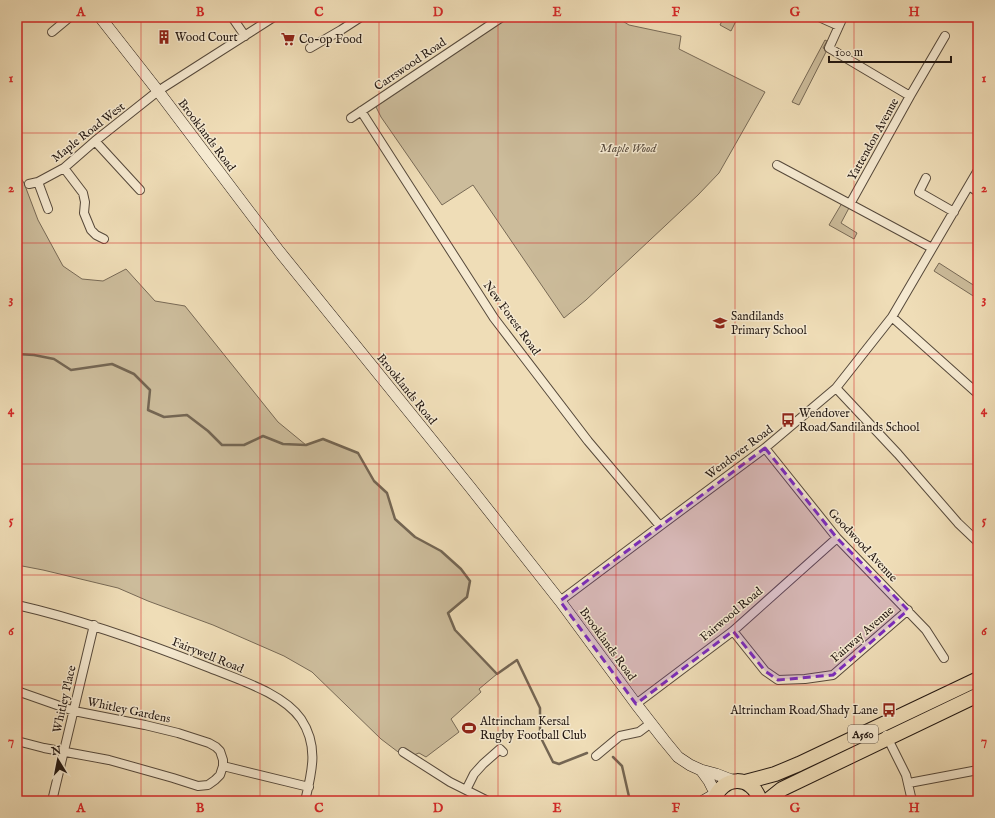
<svg xmlns="http://www.w3.org/2000/svg" width="995" height="818" font-family="'IM FELL English',serif">
	<style>
		.green { fill: #ccbc9b; stroke: #786a56 }
		.lines { fill: none; stroke-linecap: round; stroke-linejoin: round }
		.stream { stroke: #746653; stroke-width: 2.5 }
		.street-casing { stroke: #56493b; stroke-width: 10 }
		.secondary-casing { stroke: #231812; stroke-width: 12 }
		.highway-casing { stroke: #231812; stroke-width: 16 }
		.street { stroke: #f5e9d0; stroke-width: 8 }
		.secondary { stroke: #f5e9d0; stroke-width: 11 }
		.highway { stroke: #efddb7; stroke-width: 14 }
		.marked { fill: #7b2cbf; fill-opacity: 0.2; stroke: #7b2cbf; stroke-width: 3; stroke-dasharray: 8 5; stroke-linejoin: round }
		.grid { fill: none; stroke: #d62828; stroke-width: 1; stroke-opacity: 0.55 }
		.labels { text-anchor: middle; stroke-width: 3; stroke-linejoin: round; paint-order: stroke }
		.shield { fill: #f5e9d0; stroke: #62574b; stroke-width: 1 }
		.shield-label { font-size: 11px; font-weight: bold; fill: #231812 }
		.poi-label { font-size: 12px; fill: #231812; stroke: #f5e9d0; text-anchor: start }
		.street-label { font-size: 12px; fill: #231812; stroke: #f5e9d0 }
		.park-label { font-size: 12px; font-style: italic; fill: #56493b; stroke: #f5e9d0 }
		.neatline { fill: none; stroke: #d62828; stroke-width: 1.5 }
		.grid-label { font-size: 13px; text-anchor: middle; font-weight: bold; fill: #d62828 }
	</style>
	<rect width="100%" height="100%" fill="#efddb7"/>
	<filter id="stains"><feTurbulence type="fractalNoise" baseFrequency=".005" numOctaves="4"/><feColorMatrix values="0 0 0 0 .2 0 0 0 0 .09 0 0 0 0 .02 0 0 0 .5 -.17"/></filter>
	<radialGradient id="worn" r=".72"><stop offset=".6" stop-color="#630" stop-opacity="0"/><stop offset="1" stop-color="#630" stop-opacity=".3"/></radialGradient>
	<path class="green" d="M 510,17 L 616,17 L 629,25 L 681,36 L 679,49 L 765,92 L 719,173 L 698,195 L 586,300 L 564,318 L 473,185 L 442,205 L 381,117 L 375,105 L 379,101 Z
		M 724,17 L 738,17 L 731,31 L 720,25 Z
		M 825,40 L 827,41 L 823,48 L 827,50 L 799,105 L 792,102 Z
		M 17,172 L 24,183 L 38,220 L 63,266 L 82,279 L 103,281 L 126,269 L 155,301 L 185,306 L 278,422 L 306,445 L 323,439 L 358,453 L 374,481 L 387,493 L 395,520 L 415,537 L 441,551 L 461,569 L 470,581 L 467,597 L 448,614 L 455,630 L 497,674 L 479,689 L 481,692 L 451,719 L 459,732 L 426,757 L 419,753 L 406,758 L 381,739 L 312,672 L 284,656 L 213,625 L 148,601 L 118,588 L 43,570 L 17,565 Z
		M 842,203 L 849,208 L 841,223 L 857,233 L 854,239 L 829,225 Z
		M 939,263 L 978,288 L 978,299 L 934,271 Z"/>
	<g class="lines">
		<path class="stream" d="M 17,354 L 34,355 L 54,359 L 71,370 L 112,364 L 134,374 L 150,390 L 148,410 L 164,417 L 187,415 L 208,431 L 222,445 L 244,445 L 263,436 L 283,444 L 306,445 L 323,439 L 358,453 L 374,481 L 387,493 L 395,519 L 415,537 L 441,551 L 461,569 L 470,581 L 467,597 L 448,613 L 455,630 L 497,674 L 517,660 L 540,708 L 540,736 L 553,762 L 559,764 L 587,753
			M 613,757 L 622,766 L 630,801"/>
		<defs>
			<path id="street" d="M 232,17 L 245,36
				M 819,17 L 839,26
				M 843,17 L 829,48 L 910,96 L 850,204 L 932,248
				M 52,32 L 70,17
				M 310,48 L 341,30 L 361,17
				M 910,96 L 945,36
				M 361,111 L 494,318 L 588,441 L 660,526
				M 351,118 L 502,17
				M 95,141 L 140,190
				M 777,165 L 850,204
				M 64,168 L 83,193 L 85,202 L 84,213 L 91,230 L 96,235 L 104,239
				M 926,178 L 919,192 L 954,212
				M 38,182 L 48,209
				M 29,184 L 38,182 L 64,168 L 95,141 L 158,91 L 274,17
				M 969,186 L 978,192
				M 892,317 L 978,394
				M 836,388 L 898,454 L 958,523 L 978,542
				M 765,448 L 837,538 L 926,630 L 944,658
				M 560,601 L 660,526 L 765,448 L 836,388 L 892,317 L 978,170
				M 17,605 C 83,620 147,643 210,668 C 239,680 283,693 301,719 C 319,746 312,772 305,801
				M 733,631 L 765,671 L 778,680 L 805,679 L 833,675 L 908,610
				M 17,691 L 74,711 L 145,725 L 178,733 L 209,743 L 216,747 L 220,751 L 223,760 L 223,766 L 220,775 L 215,780 L 208,785 L 198,786 L 173,778 L 109,760 L 44,748 L 17,741
				M 636,704 L 733,631 L 837,538
				M 886,735 L 906,775 L 912,801
				M 403,752 L 450,782 L 488,801
				M 596,756 L 620,736 L 639,732 L 651,723
				M 223,766 L 309,787
				M 909,783 L 978,770
				M 466,790 L 474,774 L 483,764 L 500,749 L 503,752
				M 52,801 L 94,625"/>
			<path id="secondary" d="M 100,17 L 158,91 L 279,251 L 470,487 L 560,601 L 636,704 L 664,740 L 678,757 L 690,765 L 701,770 L 716,774 L 734,781
				M 701,770 L 709,781 L 716,795 L 710,797 L 703,801"/>
			<path id="highway" d="M 745,782 L 775,774 L 799,764 L 978,679
				M 714,801 C 721,775 753,774 760,801
				M 767,801 L 782,789 L 978,695"/>
		</defs>
		<use href="#street" class="street-casing"/>
		<use href="#secondary" class="secondary-casing"/>
		<use href="#highway" class="highway-casing"/>
		<use href="#street" class="street"/>
		<use href="#secondary" class="secondary"/>
		<use href="#highway" class="highway"/>
	</g>
	<path class="marked" d="M 765,448 L 837,538 L 908,610 L 833,675 L 778,680 L 765,671 L 733,631 L 636,704 L 560,601 Z"/>
	<path class="grid" d="M 141,17 L 141,801M 260,17 L 260,801M 379,17 L 379,801M 498,17 L 498,801M 616,17 L 616,801M 735,17 L 735,801M 854,17 L 854,801M 17,133 L 978,133M 17,243 L 978,243M 17,354 L 978,354M 17,464 L 978,464M 17,575 L 978,575M 17,685 L 978,685"/>
	<defs>
		<symbol id="building-bare" viewBox="-9 -9 18 18"><path d="M-4-6H4V6H1V3H-1V6H-4ZM-2.5-4.3h1.7v1.8h-1.7ZM.8-4.3h1.7v1.8H.8ZM-2.5-1h1.7V.8h-1.7ZM.8-1h1.7V.8H.8Z" fill="#8f2418" stroke="#f5e9d0" stroke-width="2.5" paint-order="stroke"/></symbol>
		<symbol id="supermarket-bare" viewBox="-9 -9 18 18"><path d="M-6-5.5h2.5l.6 2H6L4.5 2H-2.5L-4.4-4H-6ZM-1.5 3.2a1.3 1.3 0 1 0 .1 0ZM3 3.2a1.3 1.3 0 1 0 .1 0Z" fill="#8f2418" stroke="#f5e9d0" stroke-width="2.5" paint-order="stroke"/></symbol>
		<symbol id="school-bare" viewBox="-9 -9 18 18"><path d="M0-5L7-2L0 1L-7-2ZM-4 1L0 2.5L4 1V4Q0 6-4 4Z" fill="#8f2418" stroke="#f5e9d0" stroke-width="2.5" paint-order="stroke"/></symbol>
		<symbol id="bus-bare" viewBox="-9 -9 18 18"><path d="M-5-6H5V4H4V6H2V4H-2V6H-4V4H-5ZM-3.5-4V0h7V-4ZM-3.5 1.2v1.5H-2V1.2ZM2 1.2v1.5H3.5V1.2Z" fill="#8f2418" stroke="#f5e9d0" stroke-width="2.5" paint-order="stroke"/></symbol>
		<symbol id="stadium-bare" viewBox="-9 -9 18 18"><path d="M0-5a6.5 5 0 1 0 0 10a6.5 5 0 1 0 0-10ZM-3.5-1.8h7v3.6h-7Z" fill="#8f2418" stroke="#f5e9d0" stroke-width="2.5" paint-order="stroke"/></symbol>
	</defs>
	<g fill-rule="evenodd">
		<use href="#building-bare" x="154" y="27" width="20" height="20"/>
		<use href="#supermarket-bare" x="278" y="29" width="20" height="20"/>
		<use href="#school-bare" x="710" y="313" width="20" height="20"/>
		<use href="#bus-bare" x="778" y="410" width="20" height="20"/>
		<use href="#bus-bare" x="879" y="700" width="20" height="20"/>
		<use href="#stadium-bare" x="459" y="718" width="20" height="20"/>
	</g>
	<g class="labels">
		<rect class="shield" x="848" y="725" width="30" height="18" rx="3"/>
		<g class="shield-label">
			<text x="863" y="738">A560</text>
		</g>
		<g class="poi-label">
			<text x="175" y="41">Wood Court</text>
			<text x="299" y="43">Co-op Food</text>
			<text x="731" y="320">Sandilands<tspan x="731" dy="14">Primary School</tspan></text>
			<text x="799" y="417">Wendover<tspan x="799" dy="14">Road/Sandilands School</tspan></text>
			<text x="878" y="714" text-anchor="end">Altrincham Road/Shady Lane</text>
			<text x="480" y="725">Altrincham Kersal<tspan x="480" dy="14">Rugby Football Club</tspan></text>
		</g>
		<g class="street-label">
			<text transform="translate(410 64) rotate(-34)" y="4">Carrswood Road</text>
			<text transform="translate(88 132) rotate(-38)" y="4">Maple Road West</text>
			<text transform="translate(207 135) rotate(53)" y="4">Brooklands Road</text>
			<text transform="translate(873 139) rotate(-61)" y="4">Yattendon Avenue</text>
			<text transform="translate(512 318) rotate(54)" y="4">New Forest Road</text>
			<text transform="translate(407 389) rotate(51)" y="4">Brooklands Road</text>
			<text transform="translate(739 452) rotate(-37)" y="4">Wendover Road</text>
			<text transform="translate(863 545) rotate(47)" y="4">Goodwood Avenue</text>
			<text transform="translate(731 614) rotate(-40)" y="4">Fairwood Road</text>
			<text transform="translate(862 634) rotate(-41)" y="4">Fairway Avenue</text>
			<text transform="translate(608 644) rotate(54)" y="4">Brooklands Road</text>
			<text transform="translate(208 655) rotate(22)" y="4">Fairywell Road</text>
			<text transform="translate(64 699) rotate(-77)" y="4">Whitley Place</text>
			<text transform="translate(129 710) rotate(12)" y="4">Whitley Gardens</text>
		</g>
		<g class="park-label">
			<text x="628" y="152">Maple Wood</text>
		</g>
	</g>
	<rect width="995" height="818" fill="none" stroke="#efddb7" stroke-width="44"/>
	<g transform="translate(58 760) rotate(350)" stroke="#f5e9d0" stroke-width="3" paint-order="stroke">
	<path d="M0-3L7 15L0 10L-7 15Z" fill="#231812"/>
	<text y="-6" font-size="11" font-weight="bold" text-anchor="middle" fill="#231812">N</text>
	</g>
	<path d="M829 56v6h122v-6" fill="none" stroke="#231812" stroke-width="2"/>
	<text x="835" y="56" font-size="12" fill="#231812" stroke="#f5e9d0" stroke-width="3" paint-order="stroke">100 m</text>
	<rect x="22" y="22" width="951" height="774" class="neatline"/>
	<g class="grid-label">
		<text x="81" y="16">A</text>
		<text x="200" y="16">B</text>
		<text x="319" y="16">C</text>
		<text x="438" y="16">D</text>
		<text x="557" y="16">E</text>
		<text x="676" y="16">F</text>
		<text x="795" y="16">G</text>
		<text x="914" y="16">H</text>
		<text x="11" y="82">1</text>
		<text x="984" y="82">1</text>
		<text x="11" y="192">2</text>
		<text x="984" y="192">2</text>
		<text x="11" y="303">3</text>
		<text x="984" y="303">3</text>
		<text x="11" y="414">4</text>
		<text x="984" y="414">4</text>
		<text x="11" y="524">5</text>
		<text x="984" y="524">5</text>
		<text x="11" y="635">6</text>
		<text x="984" y="635">6</text>
		<text x="11" y="745">7</text>
		<text x="984" y="745">7</text>
		<text x="81" y="812">A</text>
		<text x="200" y="812">B</text>
		<text x="319" y="812">C</text>
		<text x="438" y="812">D</text>
		<text x="557" y="812">E</text>
		<text x="676" y="812">F</text>
		<text x="795" y="812">G</text>
		<text x="914" y="812">H</text>
	</g>
	<rect width="100%" height="100%" filter="url(#stains)"/>
	<rect width="100%" height="100%" fill="url(#worn)"/>
</svg>
